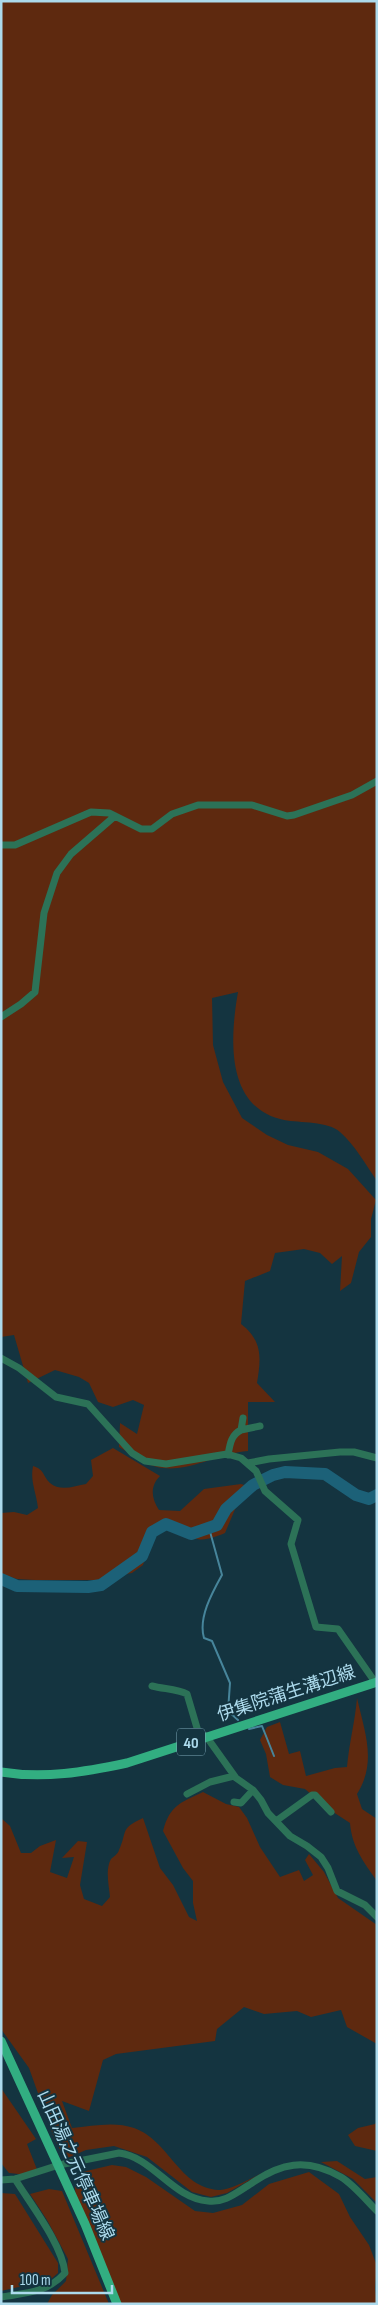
<svg xmlns="http://www.w3.org/2000/svg" width="378" height="2305" font-family="'Sofia Sans Condensed','Noto Sans JP',sans-serif">
	<style>
		.green { fill: #5e290f }
		.lines { fill: none; stroke-linecap: round; stroke-linejoin: round }
		.stream { stroke: #47859b; stroke-width: 2 }
		.river { stroke: #1c6178; stroke-width: 12 }
		.minor { stroke: #2c7257; stroke-width: 7 }
		.major { stroke: #32ae81; stroke-width: 9 }
		.labels { text-anchor: middle; stroke-width: 4; stroke-linejoin: round; paint-order: stroke }
		.shield { fill: #143440; stroke: #7ea8b8; stroke-width: 1 }
		.shield-label { font-size: 16px; font-weight: bold; fill: #acdaec }
		.street-label { font-size: 18px; fill: #acdaec; stroke: #143440 }
	</style>
	<rect width="100%" height="100%" fill="#143440"/>
	<path class="green" d="M 1,1 L 377,1 L 377,1181 C 366,1165 355,1145 340,1132 C 328,1121 300,1123 284,1120 C 225,1108 230,1038 238,992 L 212,998 L 213,1045 L 223,1082 L 242,1118 L 267,1135 L 288,1145 L 318,1152 L 348,1169 L 376,1200 L 371,1219 L 371,1237 L 359,1252 L 351,1283 L 340,1291 L 342,1256 L 332,1264 L 320,1253 L 304,1249 L 275,1253 L 270,1271 L 245,1281 L 241,1324 C 263,1341 261,1358 257,1383 L 275,1402 L 248,1402 L 248,1451 C 217,1453 188,1474 157,1467 C 144,1464 130,1453 119,1447 L 120,1423 L 137,1434 L 144,1405 L 133,1400 L 113,1407 L 98,1402 L 89,1383 L 79,1377 L 55,1370 L 28,1383 L 14,1335 L 1,1337 Z
		M 113,1448 L 160,1476 C 150,1486 151,1498 159,1510 L 180,1511 L 204,1489 L 241,1484 L 253,1488 L 236,1507 L 225,1533 C 215,1537 204,1542 193,1538 C 183,1535 184,1528 169,1526 L 151,1540 L 143,1565 L 132,1573 L 96,1580 L 35,1580 L 17,1579 L 1,1574 L 1,1513 L 14,1512 L 27,1515 L 38,1508 C 36,1491 30,1482 33,1466 C 45,1470 42,1475 50,1483 C 60,1492 75,1486 86,1484 L 93,1476 L 91,1460 Z
		M 357,1698 C 365,1733 377,1762 357,1794 L 362,1809 L 377,1819 L 377,1881 C 363,1861 352,1847 350,1823 L 327,1808 L 305,1789 L 283,1785 L 270,1777 L 266,1754 L 260,1740 L 267,1727 L 280,1722 L 289,1754 L 300,1751 L 306,1776 L 335,1768 L 347,1767 C 349,1743 355,1722 357,1698 Z
		M 203,1792 L 226,1804 L 239,1807 L 247,1818 L 260,1847 L 280,1877 L 299,1870 L 304,1881 L 313,1875 L 305,1860 L 309,1854 L 324,1872 L 338,1898 L 377,1925 L 377,2044 L 347,2027 L 341,2010 L 311,2017 L 297,2011 L 264,2014 L 244,2007 L 217,2029 L 215,2041 L 116,2054 L 103,2060 L 89,2111 L 62,2101 L 72,2128 C 92,2126 115,2121 134,2128 C 169,2140 179,2188 219,2190 C 229,2191 252,2178 262,2173 L 227,2193 L 211,2197 L 192,2192 L 147,2157 L 114,2146 L 86,2150 L 65,2159 L 54,2138 L 29,2068 L 1,2029 L 1,1818 L 10,1826 L 21,1853 L 31,1853 L 40,1846 L 56,1840 L 50,1872 L 67,1878 L 74,1857 L 62,1858 L 78,1841 L 87,1842 L 80,1885 L 84,1899 L 102,1906 L 110,1897 C 109,1886 105,1869 111,1859 C 114,1856 118,1854 119,1850 C 128,1831 119,1829 143,1818 L 160,1868 L 173,1885 L 189,1917 L 197,1921 L 193,1903 L 193,1881 L 183,1868 L 163,1831 C 170,1805 180,1803 203,1792 Z
		M 1,2088 L 36,2139 L 27,2144 L 38,2172 L 28,2175 L 9,2173 L 1,2163 Z
		M 377,2121 L 377,2151 L 355,2146 L 348,2135 L 358,2128 L 375,2124 Z
		M 337,2161 L 365,2179 L 377,2177 L 377,2203 L 353,2179 L 321,2162 Z
		M 112,2165 L 126,2167 L 146,2177 L 195,2211 L 213,2213 L 242,2205 L 269,2184 L 309,2172 L 339,2194 L 350,2217 L 369,2245 L 377,2266 L 375,2288 L 377,2304 L 120,2304 L 76,2202 L 75,2187 L 82,2172 Z
		M 49,2189 L 62,2191 L 109,2304 L 47,2304 L 52,2295 L 66,2281 L 68,2259 L 47,2220 L 30,2194 Z
		M 1,2193 L 15,2194 L 58,2263 L 58,2273 L 50,2280 L 1,2291 Z"/>
	<g class="lines">
		<path class="stream" d="M 209,1528 L 222,1575 C 212,1593 198,1618 204,1638 L 212,1641 L 230,1683 L 228,1711 L 238,1720
			M 249,1729 L 262,1726 L 274,1756"/>
		<path class="river" d="M 1,1579 L 17,1586 L 88,1587 L 101,1585 L 142,1556 L 152,1532 L 166,1524 L 191,1534 L 217,1525 L 226,1509 L 253,1485 L 273,1475 L 285,1472 L 325,1474 L 356,1495 L 369,1499 L 377,1495"/>
		<path class="minor" d="M 1,845 L 15,845 L 91,812 L 109,813 L 141,829 L 152,829 L 172,814 L 198,805 L 252,805 L 287,816 L 294,815 L 352,795 L 377,781
			M 1,1017 L 21,1004 L 35,992 L 44,913 L 57,873 L 71,854 L 115,816
			M 1,1358 L 19,1368 L 56,1397 L 88,1404 L 132,1453 L 145,1461 L 166,1464 L 227,1454 L 241,1458 L 256,1471 L 265,1491 L 298,1520 L 291,1544 L 316,1627 L 338,1629 L 375,1682
			M 241,1430 L 260,1426
			M 228,1455 C 230,1444 231,1435 241,1430 L 243,1418
			M 248,1463 L 269,1459 L 340,1452 L 354,1452 L 377,1458
			M 152,1686 C 163,1689 178,1689 187,1694 L 200,1738
			M 206,1736 L 236,1778 L 253,1790 L 261,1800 L 268,1813 L 290,1836 L 307,1846 L 321,1857 L 328,1868 L 337,1891 L 365,1905 L 377,1917
			M 187,1794 L 210,1782 L 234,1776
			M 234,1802 L 241,1803 L 253,1790
			M 276,1821 L 312,1795 L 315,1795 L 331,1812
			M 1,2180 L 15,2179 L 59,2165 L 119,2153 C 153,2157 172,2198 208,2201 C 224,2203 236,2193 249,2185 C 280,2163 306,2157 341,2177 C 354,2185 366,2200 377,2211
			M 1,2297 C 26,2293 47,2293 65,2273 C 62,2244 31,2205 15,2179"/>
		<path class="major" d="M 1,1772 C 44,1779 85,1772 127,1763 L 377,1682
			M 1,2041 L 85,2224 L 117,2304"/>
	</g>
	<g class="labels">
		<rect class="shield" x="177" y="1728.5" width="28" height="27" rx="4"/>
		<g class="shield-label">
			<text x="191" y="1748">40</text>
		</g>
		<g class="street-label">
			<text transform="translate(286 1693) rotate(-18)" y="6">伊集院蒲生溝辺線</text>
			<text transform="translate(76 2165) rotate(66)" y="6">山田湯之元停車場線</text>
		</g>
	</g>
	<rect width="378" height="2305" fill="none" stroke="#acdaec" stroke-width="5"/>
	<path d="M12 2285v8h100v-8" fill="none" stroke="#acdaec" stroke-width="2.5"/>
	<text x="20" y="2285" font-size="15" fill="#acdaec" stroke="#143440" stroke-width="4" paint-order="stroke">100 m</text>
</svg>
